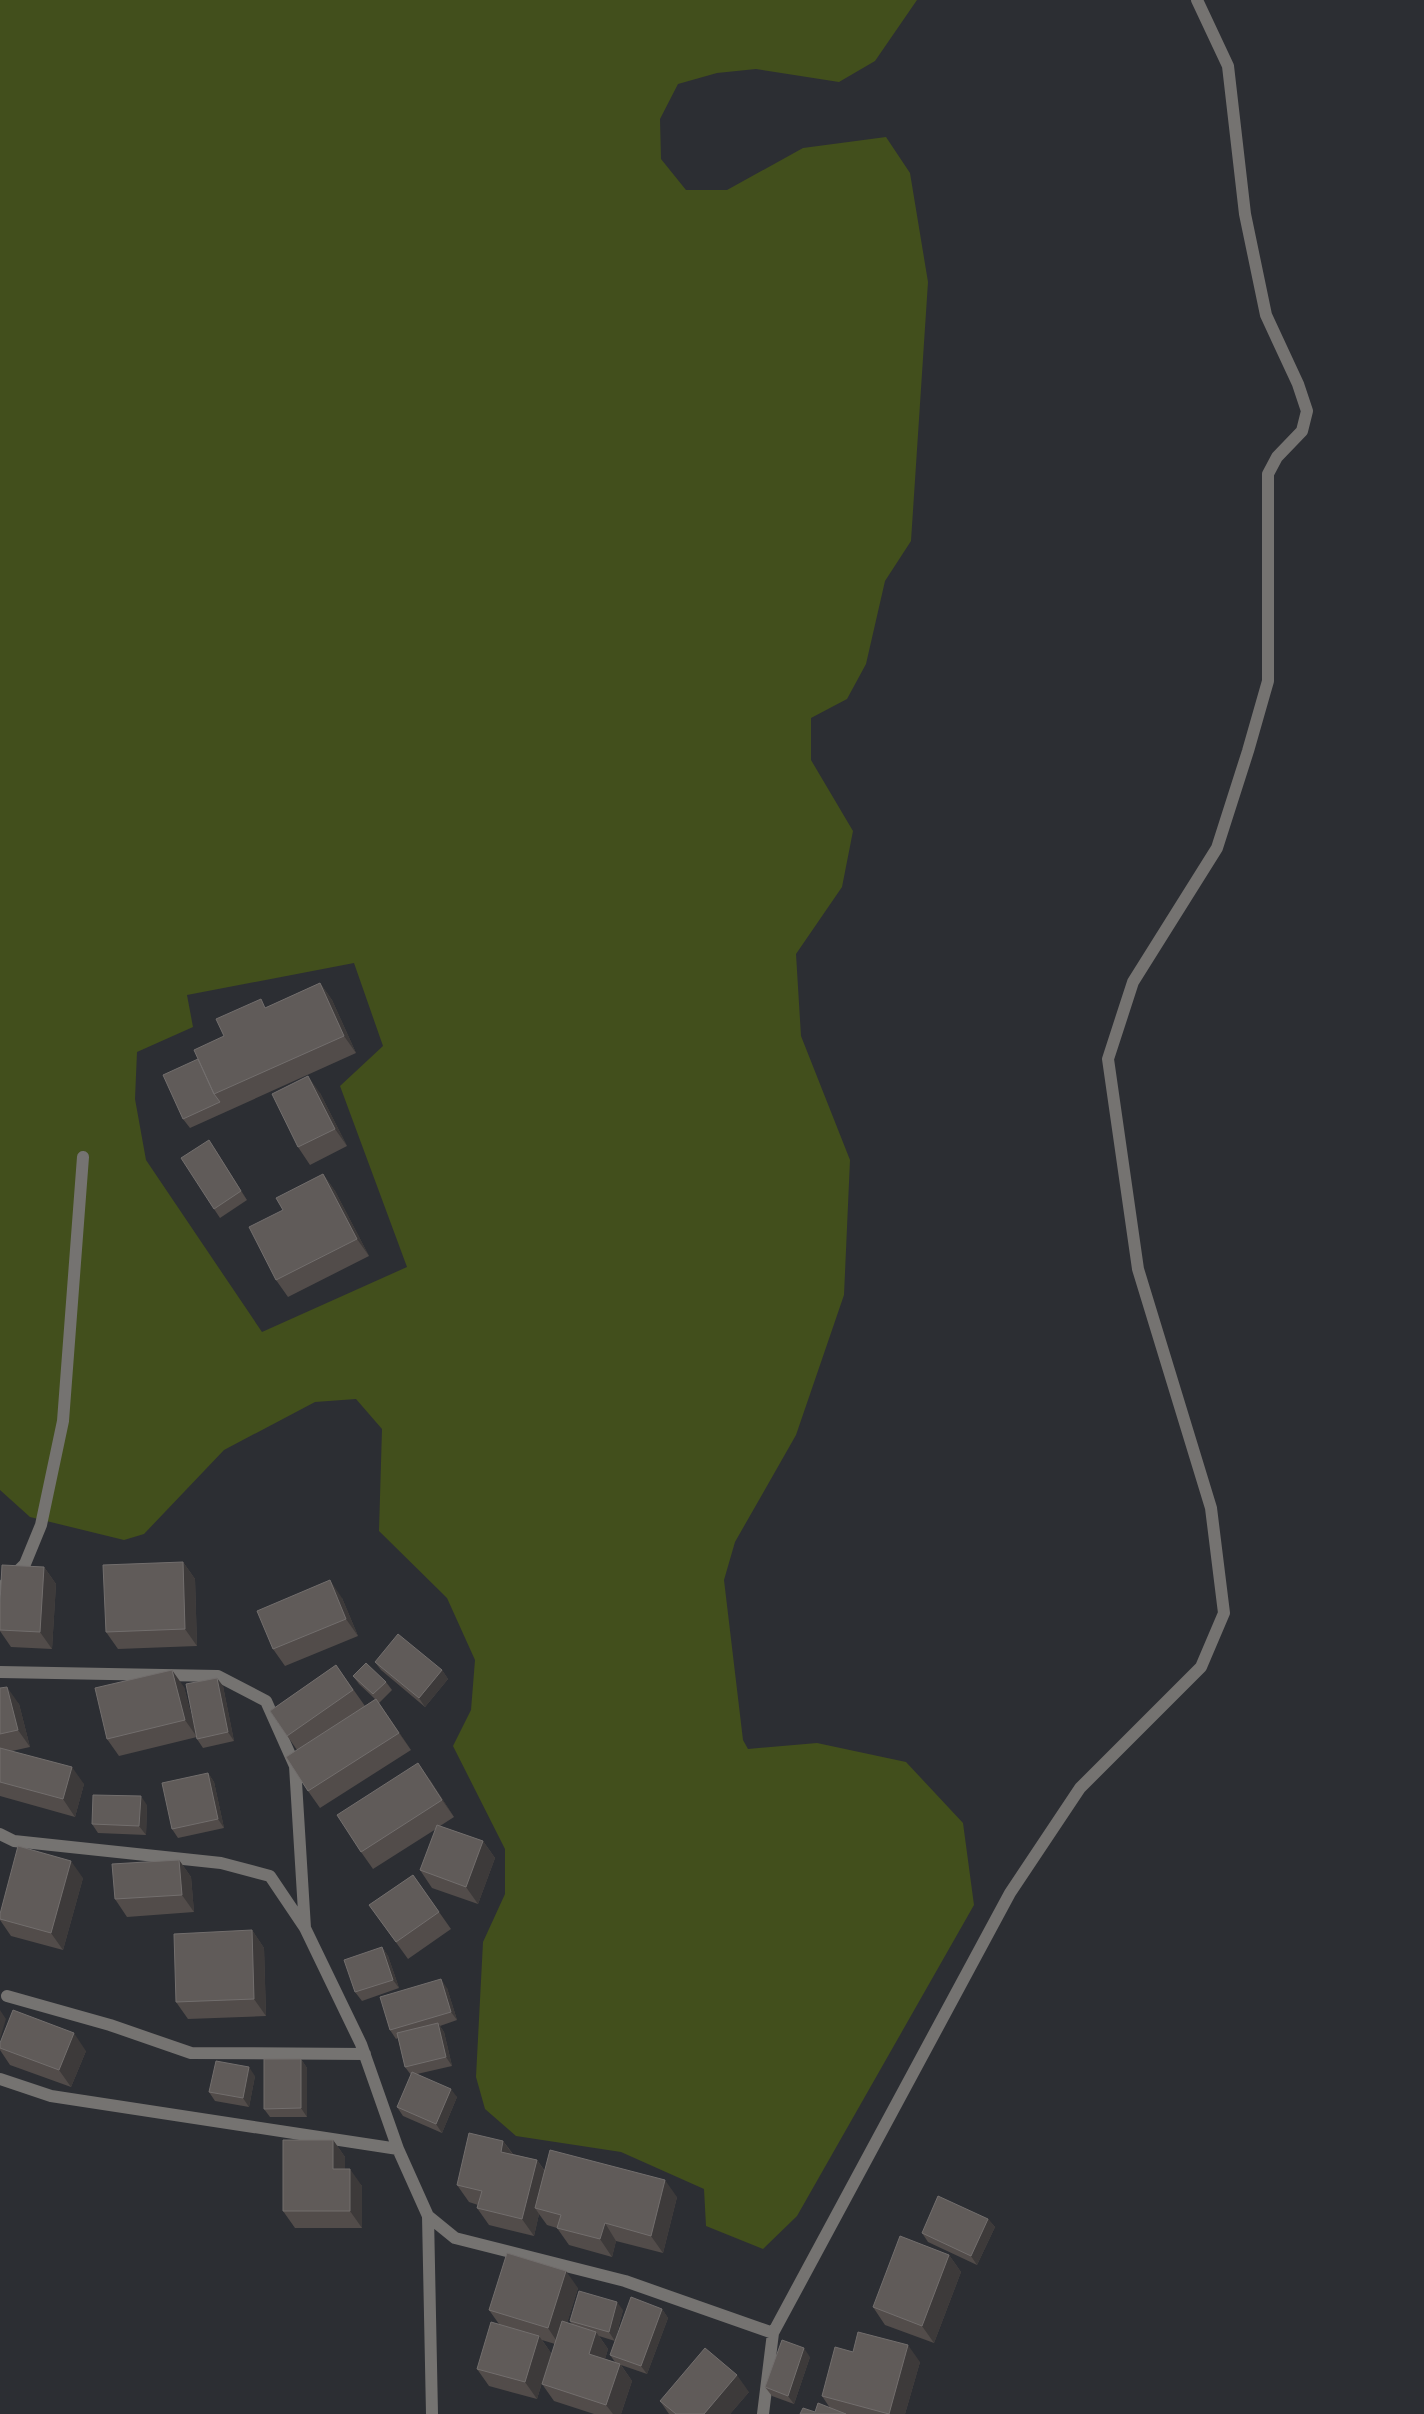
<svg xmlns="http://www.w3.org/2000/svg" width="1424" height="2414" font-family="Karla,sans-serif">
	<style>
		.green { fill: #424f1c; fill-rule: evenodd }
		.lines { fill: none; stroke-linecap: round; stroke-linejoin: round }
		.minor { stroke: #757371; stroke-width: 12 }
		.wall { fill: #524c4a }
		.shaded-wall { fill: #3d3a3a }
		.building { fill: #605b59; stroke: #726e6d }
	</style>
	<rect width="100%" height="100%" fill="#2c2e33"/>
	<path class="green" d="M 0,0 L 917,0 L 875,61 L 839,82 L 756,69 L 717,73 L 678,84 L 660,119 L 661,159 L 686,190 L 727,190 L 803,148 L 886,137 L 910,173 L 928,282 L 911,541 L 885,581 L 866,664 L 847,699 L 811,718 L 811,760 L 853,831 L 842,887 L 796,954 L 801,1036 L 850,1160 L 844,1295 L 796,1435 L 735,1542 L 724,1580 L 743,1740 L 748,1749 L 817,1743 L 906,1762 L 963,1823 L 974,1905 L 797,2216 L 763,2249 L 706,2226 L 704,2189 L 621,2152 L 516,2136 L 485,2109 L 476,2077 L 483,1942 L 505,1894 L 505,1849 L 453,1746 L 471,1710 L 475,1660 L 447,1598 L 379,1531 L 382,1429 L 356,1399 L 315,1402 L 224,1450 L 144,1534 L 124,1540 L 30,1517 L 0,1490 ZM 354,963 L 383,1046 L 340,1086 L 407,1267 L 262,1332 L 146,1160 L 135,1099 L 137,1052 L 193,1027 L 187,995 Z"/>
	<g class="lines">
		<path class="minor" d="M 0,1589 L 25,1564 L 41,1525 L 63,1421 L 83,1157
			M 0,1672 L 218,1676 L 266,1701 L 295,1766 L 305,1928
			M 0,1834 L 14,1841 L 221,1863 L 270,1876 L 305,1928 L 361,2044 L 398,2149 L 428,2216 L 455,2238 L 625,2281 L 773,2333
			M 7,1996 L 110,2025 L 191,2053 L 365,2054
			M 0,2079 L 51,2096 L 398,2149
			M 428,2216 L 432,2414
			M 763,2414 L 773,2333 L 1010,1893 L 1080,1788 L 1201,1667 L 1224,1613 L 1211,1508 L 1138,1269 L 1108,1059 L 1133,982 L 1217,848 L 1248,751 L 1268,681 L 1268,474 L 1277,457 L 1302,431 L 1307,411 L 1298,384 L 1266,315 L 1245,214 L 1228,66 L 1197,0"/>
	</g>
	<path class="wall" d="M 320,983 L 332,1000 L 356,1053 L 190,1128 L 183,1119 L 198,1059 L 224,1036 L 267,1007 Z
		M 320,1093 L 347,1146 L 310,1165 L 298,1147 Z
		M 215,1149 L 247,1200 L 220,1218 L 214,1209 Z
		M 323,1174 L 335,1191 L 369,1256 L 288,1297 L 276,1280 L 283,1210 Z
		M 183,1562 L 195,1579 L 197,1646 L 118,1649 L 106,1632 Z
		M 44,1567 L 56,1584 L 52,1649 L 11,1647 L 0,1631 L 0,1602 Z
		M 342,1598 L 358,1636 L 285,1666 L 273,1649 Z
		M 375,1662 L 442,1670 L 448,1679 L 425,1707 L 381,1670 Z
		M 336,1665 L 365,1706 L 375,1699 L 359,1684 L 353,1676 L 386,1682 L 392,1690 L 379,1703 L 411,1750 L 320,1808 L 308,1791 L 297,1750 L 270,1711 Z
		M 223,1686 L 234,1741 L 203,1748 L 197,1739 L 197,1737 L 119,1756 L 107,1739 L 184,1687 L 195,1730 Z
		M 0,1688 L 19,1704 L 30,1747 L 12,1751 L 84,1784 L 75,1817 L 0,1796 Z
		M 208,1773 L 214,1782 L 224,1828 L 178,1838 L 172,1829 Z
		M 430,1780 L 454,1817 L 440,1826 L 483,1841 L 495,1858 L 478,1904 L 432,1888 L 420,1870 L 436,1829 L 373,1869 L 361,1852 Z
		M 147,1805 L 146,1835 L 98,1833 L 92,1824 Z
		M 179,1860 L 191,1877 L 194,1912 L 127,1917 L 115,1899 Z
		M 413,1875 L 451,1929 L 408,1959 L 369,1905 Z
		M 83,1878 L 63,1950 L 11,1936 L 0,1920 L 0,1914 Z
		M 252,1930 L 264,1948 L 266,2016 L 188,2019 L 176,2002 Z
		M 382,1947 L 388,1956 L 399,1988 L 362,2001 L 355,1992 Z
		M 447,1988 L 457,2020 L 440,2026 L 444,2032 L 452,2066 L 417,2074 L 457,2097 L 442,2133 L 403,2116 L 397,2107 L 411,2075 L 405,2067 L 398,2038 L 396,2039 L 390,2030 Z
		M 0,2043 L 86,2051 L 71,2087 L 10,2065 L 0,2050 Z
		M 301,2059 L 307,2068 L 307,2117 L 270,2117 L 264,2109 Z
		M 255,2076 L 249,2107 L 215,2101 L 209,2092 Z
		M 333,2140 L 345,2157 L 345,2169 L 362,2186 L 362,2228 L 295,2228 L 283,2211 Z
		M 503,2141 L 513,2154 L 537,2160 L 545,2171 L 677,2197 L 663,2253 L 616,2241 L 612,2257 L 569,2245 L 557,2228 L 547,2225 L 539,2214 L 534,2236 L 489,2225 L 477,2208 L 478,2205 L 469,2202 L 457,2185 Z
		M 988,2219 L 995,2227 L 977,2265 L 928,2242 L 922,2233 Z
		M 949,2255 L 961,2272 L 934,2343 L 885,2325 L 873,2307 Z
		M 578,2288 L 567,2323 L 572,2325 L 570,2321 L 623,2310 L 615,2341 L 599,2336 L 608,2349 L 605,2359 L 615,2362 L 610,2355 L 662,2309 L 668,2318 L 647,2374 L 621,2365 L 632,2381 L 621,2414 L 594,2414 L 554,2401 L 542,2384 L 555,2344 L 542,2340 L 551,2353 L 537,2399 L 489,2386 L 477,2369 L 499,2324 L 489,2310 Z
		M 853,2352 L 920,2362 L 905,2414 L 800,2414 L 815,2412 L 830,2408 L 822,2396 Z
		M 810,2357 L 794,2404 L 772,2396 L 765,2387 Z
		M 749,2392 L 730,2414 L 669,2414 L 660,2401 Z"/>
	<path class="shaded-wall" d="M 320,983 L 332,1000 L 356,1053 L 344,1036 Z
		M 308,1076 L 320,1093 L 347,1146 L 335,1129 Z
		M 209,1140 L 215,1149 L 247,1200 L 241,1191 Z
		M 323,1174 L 335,1191 L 369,1256 L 357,1239 Z
		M 183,1562 L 195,1579 L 197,1646 L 185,1629 Z
		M 44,1567 L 56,1584 L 52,1649 L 40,1632 Z
		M 330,1580 L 342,1598 L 358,1636 L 346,1619 Z
		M 172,1670 L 184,1687 L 197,1737 L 185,1720 Z
		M 442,1670 L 448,1679 L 425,1707 L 419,1698 Z
		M 217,1678 L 223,1686 L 234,1741 L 228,1732 Z
		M 7,1687 L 19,1704 L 30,1747 L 18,1730 Z
		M 376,1699 L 388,1716 L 411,1750 L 399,1733 Z
		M 418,1763 L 430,1780 L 454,1817 L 442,1800 Z
		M 72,1767 L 84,1784 L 75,1817 L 63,1799 Z
		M 208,1773 L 214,1782 L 224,1828 L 218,1819 Z
		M 141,1796 L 147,1805 L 146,1835 L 139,1826 Z
		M 483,1841 L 495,1858 L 478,1904 L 466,1887 Z
		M 179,1860 L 191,1877 L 194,1912 L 182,1895 Z
		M 71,1861 L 83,1878 L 63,1950 L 51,1933 Z
		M 252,1930 L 264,1948 L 266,2016 L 254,1999 Z
		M 382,1947 L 388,1956 L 399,1988 L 393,1980 Z
		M 441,1979 L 447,1988 L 457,2020 L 451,2012 Z
		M 0,2010 L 6,2019 L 0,2039 Z
		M 438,2023 L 444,2032 L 452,2066 L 446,2057 Z
		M 74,2033 L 86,2051 L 71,2087 L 59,2070 Z
		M 301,2059 L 307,2068 L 307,2117 L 301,2108 Z
		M 249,2067 L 255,2076 L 249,2107 L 243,2098 Z
		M 451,2089 L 457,2097 L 442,2133 L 436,2124 Z
		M 333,2140 L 345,2157 L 345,2186 L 333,2169 Z
		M 503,2141 L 515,2158 L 501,2152 Z
		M 537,2160 L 549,2178 L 535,2208 L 539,2214 L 534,2236 L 522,2219 Z
		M 350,2169 L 362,2186 L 362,2228 L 350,2211 Z
		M 665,2180 L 677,2197 L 663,2253 L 651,2236 Z
		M 988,2219 L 995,2227 L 977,2265 L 971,2256 Z
		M 605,2223 L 616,2241 L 612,2257 L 600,2239 Z
		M 949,2255 L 961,2272 L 934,2343 L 922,2326 Z
		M 566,2271 L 578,2288 L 560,2346 L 548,2328 Z
		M 617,2302 L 623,2310 L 615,2341 L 609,2332 Z
		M 662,2309 L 668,2318 L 647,2374 L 641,2366 Z
		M 596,2332 L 608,2349 L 601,2372 L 589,2354 Z
		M 539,2336 L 551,2353 L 537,2399 L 525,2382 Z
		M 908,2345 L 920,2362 L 905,2414 L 889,2414 Z
		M 804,2348 L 810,2357 L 794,2404 L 788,2396 Z
		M 620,2364 L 632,2381 L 621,2414 L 613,2414 L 606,2405 Z
		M 737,2375 L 749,2392 L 730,2414 L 704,2414 Z"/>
	<path class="building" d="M 320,983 L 344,1036 L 214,1094 L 194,1050 L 224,1036 L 216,1019 L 261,999 L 265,1008 Z
		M 198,1059 L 214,1094 L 220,1102 L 183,1119 L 163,1075 Z
		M 308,1076 L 335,1129 L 298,1147 L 272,1094 Z
		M 209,1140 L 241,1191 L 214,1209 L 181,1158 Z
		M 323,1174 L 357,1239 L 276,1280 L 249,1227 L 283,1210 L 276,1198 Z
		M 183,1562 L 185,1629 L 106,1632 L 103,1565 Z
		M 2,1565 L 44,1567 L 40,1632 L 0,1630 L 0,1602 Z
		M 330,1580 L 346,1619 L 273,1649 L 257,1611 Z
		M 398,1634 L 442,1670 L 419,1698 L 375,1662 Z
		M 366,1663 L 386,1682 L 373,1694 L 353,1676 Z
		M 336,1665 L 353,1690 L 287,1736 L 270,1711 Z
		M 172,1670 L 185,1720 L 107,1739 L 95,1688 Z
		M 217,1678 L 228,1732 L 197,1739 L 186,1684 Z
		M 7,1687 L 18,1730 L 0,1734 L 0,1688 Z
		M 376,1699 L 399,1733 L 308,1791 L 286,1757 Z
		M 0,1748 L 72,1767 L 63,1799 L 0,1782 Z
		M 418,1763 L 442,1800 L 361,1852 L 337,1815 Z
		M 208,1773 L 218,1819 L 172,1829 L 162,1783 Z
		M 93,1795 L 141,1796 L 139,1826 L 92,1824 Z
		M 437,1825 L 483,1841 L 466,1887 L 420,1870 Z
		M 18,1846 L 71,1861 L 51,1933 L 0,1919 L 0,1914 Z
		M 179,1860 L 182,1895 L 115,1899 L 112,1864 Z
		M 413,1875 L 439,1912 L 396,1942 L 369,1905 Z
		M 252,1930 L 254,1999 L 176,2002 L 174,1934 Z
		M 382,1947 L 393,1980 L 355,1992 L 344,1960 Z
		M 441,1979 L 451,2012 L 390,2030 L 380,1997 Z
		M 13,2010 L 74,2033 L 59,2070 L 0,2048 L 0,2043 Z
		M 438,2023 L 446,2057 L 405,2067 L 397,2033 Z
		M 264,2059 L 301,2059 L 301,2108 L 264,2109 Z
		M 216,2061 L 249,2067 L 243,2098 L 209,2092 Z
		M 412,2072 L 451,2089 L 436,2124 L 397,2107 Z
		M 469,2133 L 503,2141 L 501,2152 L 537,2160 L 522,2219 L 477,2208 L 482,2191 L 457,2185 Z
		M 283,2140 L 333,2140 L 333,2169 L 350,2169 L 350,2211 L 283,2211 Z
		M 550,2150 L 665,2180 L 651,2236 L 605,2223 L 600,2239 L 557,2228 L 561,2215 L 535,2208 Z
		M 938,2196 L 988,2219 L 971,2256 L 922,2233 Z
		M 900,2236 L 949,2255 L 922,2326 L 873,2307 Z
		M 507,2253 L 566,2271 L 548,2328 L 489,2310 Z
		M 579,2291 L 617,2302 L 609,2332 L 570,2321 Z
		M 631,2297 L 662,2309 L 641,2366 L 610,2355 Z
		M 562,2321 L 596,2332 L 589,2354 L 620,2364 L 606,2405 L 542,2384 Z
		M 491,2322 L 539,2336 L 525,2382 L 477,2369 Z
		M 858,2332 L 908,2345 L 889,2414 L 822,2396 L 835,2347 L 853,2352 Z
		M 782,2340 L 804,2348 L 788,2396 L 765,2387 Z
		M 705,2348 L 737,2375 L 704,2414 L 676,2414 L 660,2401 Z
		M 818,2403 L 846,2414 L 800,2414 L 803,2408 L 815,2412 Z"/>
</svg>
